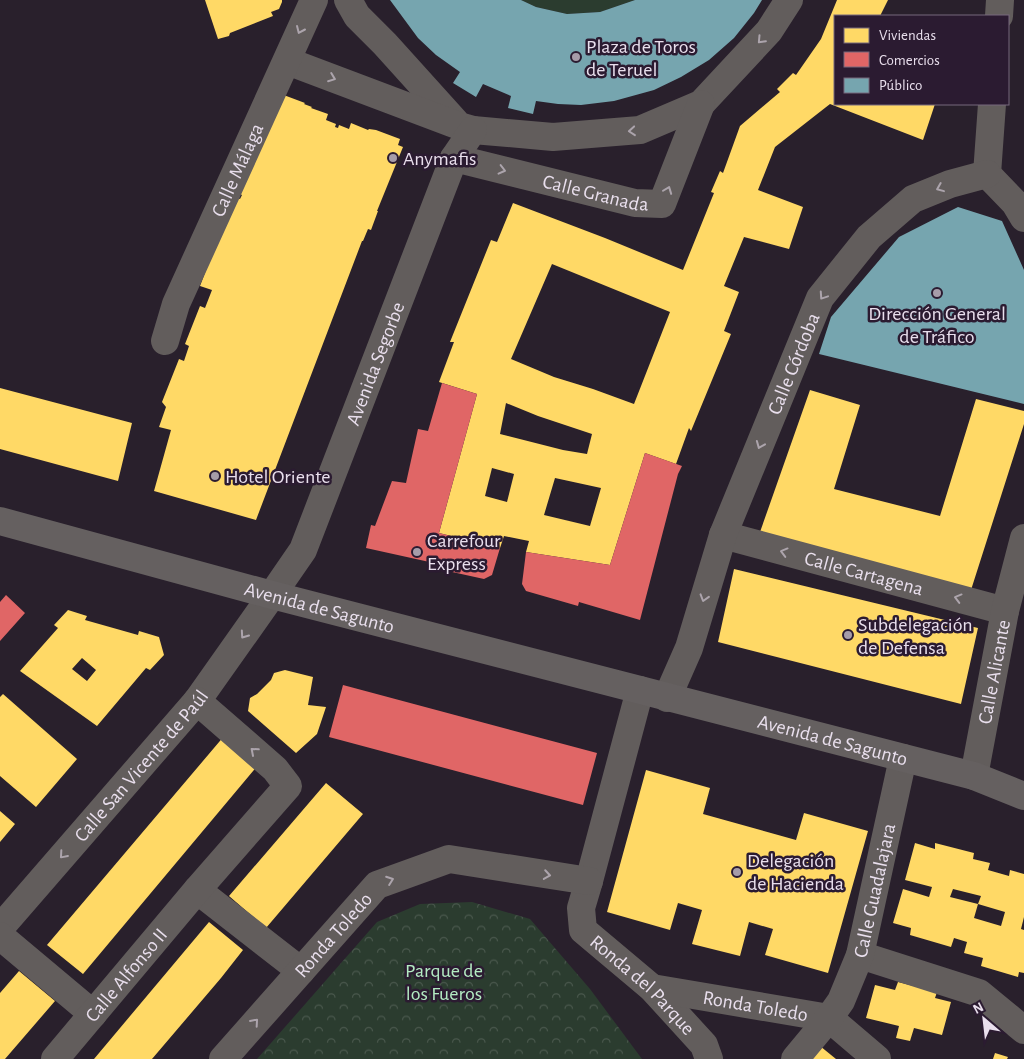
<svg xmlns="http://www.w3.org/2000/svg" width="1024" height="1059" font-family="'Alegreya Sans',sans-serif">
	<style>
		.park { fill: url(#park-crowns) }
		.pitch { fill: #2b3c2f }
		.homes { fill: #ffd966; fill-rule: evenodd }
		.shops { fill: #e06666 }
		.public { fill: #76a5af }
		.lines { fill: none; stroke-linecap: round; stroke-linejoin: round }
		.minor { stroke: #625d5c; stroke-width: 28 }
		.secondary { stroke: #656060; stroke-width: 28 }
		.oneway { stroke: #aca4ac }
		.poi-dot { fill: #a69ca9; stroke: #2b1b31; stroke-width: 2 }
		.labels { text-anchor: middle; stroke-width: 5; stroke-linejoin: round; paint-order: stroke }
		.poi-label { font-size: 20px; fill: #e9dfed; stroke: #2b1b31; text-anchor: start }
		.street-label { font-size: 20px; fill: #e9dfed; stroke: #2b1b31 }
		.park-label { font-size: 20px; fill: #b3ebc2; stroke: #2b1b31 }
	</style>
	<defs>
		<pattern id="park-crowns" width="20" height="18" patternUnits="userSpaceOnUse" patternTransform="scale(1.25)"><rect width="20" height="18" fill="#2b3c2f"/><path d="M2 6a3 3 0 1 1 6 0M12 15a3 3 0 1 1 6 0" fill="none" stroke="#4a584d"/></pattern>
	</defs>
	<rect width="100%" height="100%" fill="#29202c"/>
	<path class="park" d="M 472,902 L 530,919 L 590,989 L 642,1059 L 257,1059 L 377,922 L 420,904 Z"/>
	<path class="pitch" d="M 521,0 L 635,0 L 600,12 L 567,14 L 536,7 Z"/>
	<path class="homes" d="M 205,0 L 282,0 L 282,2 L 279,9 L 271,12 L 273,16 L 230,33 L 229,36 L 218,39 Z
		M 837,0 L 888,0 L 880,16 L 835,16 L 835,104 L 935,104 L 923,140 L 830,104 L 775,147 L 758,190 L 803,207 L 789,249 L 744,237 L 724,286 L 739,292 L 724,331 L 731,334 L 691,431 L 689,428 L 676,464 L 645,453 L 610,565 L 526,552 L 529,541 L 504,536 L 500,548 L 439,533 L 477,394 L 439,382 L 454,342 L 450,342 L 491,240 L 497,242 L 513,203 L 605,238 L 683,270 L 714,193 L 711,192 L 720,171 L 723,173 L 740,126 L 780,92 L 777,89 L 793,73 L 796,75 L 821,39 ZM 552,264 L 670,312 L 634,404 L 593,389 L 554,377 L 511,359 ZM 506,403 L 538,416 L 592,434 L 587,454 L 563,450 L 500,434 ZM 492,468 L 514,474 L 507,502 L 485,496 ZM 555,478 L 601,488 L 590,526 L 544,515 Z
		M 281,94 L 305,103 L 304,104 L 312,107 L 311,108 L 328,114 L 326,120 L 336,124 L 335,127 L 338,128 L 339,125 L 349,129 L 351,123 L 368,130 L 369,129 L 376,130 L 400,139 L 398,145 L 403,147 L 377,211 L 378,211 L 371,230 L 368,229 L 363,241 L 362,241 L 256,520 L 154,491 L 171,430 L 159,427 L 166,407 L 162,402 L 179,359 L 184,361 L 189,346 L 185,344 L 200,306 L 205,308 L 212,290 L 200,286 L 234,197 L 240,199 L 242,195 L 240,194 Z
		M 0,388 L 132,423 L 118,481 L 0,449 Z
		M 810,390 L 860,405 L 834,489 L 940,516 L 976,399 L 1024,411 L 1024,424 L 971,590 L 760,532 Z
		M 734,569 L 978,628 L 961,704 L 718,642 Z
		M 68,610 L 87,616 L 85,620 L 138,635 L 139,631 L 159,637 L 164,655 L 150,670 L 146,668 L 97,726 L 20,671 L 58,628 L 54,625 ZM 82,658 L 96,670 L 87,681 L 72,669 Z
		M 285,670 L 313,677 L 308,705 L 326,707 L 317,734 L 296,753 L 248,711 L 250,698 L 257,694 L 271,680 L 274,673 Z
		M 3,694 L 77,759 L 36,807 L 0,776 L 0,697 Z
		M 225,735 L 259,764 L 83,974 L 47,945 Z
		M 646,770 L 710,788 L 703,814 L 796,840 L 804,813 L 868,831 L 828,973 L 765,955 L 773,929 L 749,922 L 740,956 L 692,944 L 702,910 L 678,903 L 670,930 L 607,912 Z
		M 326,783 L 363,814 L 266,928 L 229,896 Z
		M 0,811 L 15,824 L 0,842 Z
		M 915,843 L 935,849 L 935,843 L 974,853 L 973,859 L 990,863 L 988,870 L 1009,876 L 1010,870 L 1024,874 L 1024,917 L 1021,929 L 1024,930 L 1024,973 L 1019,972 L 1018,977 L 981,966 L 983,958 L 964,953 L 967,942 L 954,938 L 951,947 L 910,935 L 911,928 L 893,923 L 903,889 L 929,897 L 932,887 L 905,880 ZM 953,889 L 981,896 L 978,904 L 1005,912 L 1001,926 L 974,918 L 978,904 L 950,897 Z
		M 209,922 L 243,950 L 221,978 L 152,1059 L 94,1059 Z
		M 19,971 L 55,1001 L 5,1059 L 0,1059 L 0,993 Z
		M 898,982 L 937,992 L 935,998 L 951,1002 L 942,1035 L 914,1028 L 910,1041 L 896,1038 L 899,1026 L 866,1018 L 875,985 L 895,990 Z
		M 820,1046 L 836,1059 L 810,1059 Z
		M 995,1053 L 1008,1057 L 1007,1059 L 993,1059 Z"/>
	<path class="shops" d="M 442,383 L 477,394 L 439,533 L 500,548 L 492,575 L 484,579 L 443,570 L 443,565 L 366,548 L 371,525 L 375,526 L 392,481 L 406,483 L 418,429 L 428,431 Z
		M 645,453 L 682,466 L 678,474 L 640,620 L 579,602 L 578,606 L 526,591 L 522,584 L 526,552 L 610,565 Z
		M 6,595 L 25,613 L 0,641 L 0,602 Z
		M 343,685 L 597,753 L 583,805 L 329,737 Z"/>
	<path class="public" d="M 390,0 L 521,0 L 536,7 L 567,14 L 600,12 L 635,0 L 762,0 L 754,13 L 734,38 L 709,60 L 681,77 L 654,90 L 614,101 L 581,105 L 558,104 L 536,101 L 533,114 L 508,108 L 511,96 L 483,84 L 476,97 L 453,83 L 460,72 L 436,55 L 418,38 Z
		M 958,207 L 1002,221 L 1024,270 L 1024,404 L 819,354 L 831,317 L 899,237 Z"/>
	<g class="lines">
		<g class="minor">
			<path d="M 348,0 L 357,16 L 385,44 L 459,126 L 473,130 L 553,137 L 640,130 L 701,104 L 769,31 L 789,0"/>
			<path d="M 999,16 L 1000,0"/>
			<path d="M 287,61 L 454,124"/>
			<path id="s1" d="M 454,158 L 635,203 L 662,204 L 701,104"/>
			<path d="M 987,174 L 992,104"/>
			<path d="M 987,174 L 1015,203 L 1024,218"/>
			<path id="s2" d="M 165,341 L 176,304 L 314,0"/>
			<path id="s3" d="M 723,535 L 1005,611"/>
			<path id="s4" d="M 640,690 L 589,881 L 581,908 L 583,930 L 652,988 L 704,1045 L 709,1059"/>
			<path id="s5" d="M 667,698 L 689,648 L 723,535 L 820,298 L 869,237 L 913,199 L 950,184 L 987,174"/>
			<path id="s6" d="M 974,776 L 1005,611 L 1024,538"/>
			<path d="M 197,890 L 301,971"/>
			<path id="s7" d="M 0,928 L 197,701 L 272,595 L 303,550 L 454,158 L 473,130"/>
			<path d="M 0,936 L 93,1014"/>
			<path d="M 860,955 L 979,993 L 1024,1030"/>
			<path id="s8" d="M 652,988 L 829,1018 L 877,1059"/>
			<path id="s9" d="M 55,1059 L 197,890 L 288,786 L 275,769 L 197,701"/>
			<path id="s10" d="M 223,1059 L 377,885 L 449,859 L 589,881"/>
			<path id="s11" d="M 795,1059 L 829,1018 L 841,1001 L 860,955 L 903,758"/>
		</g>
		<path class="secondary" id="s12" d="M 0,521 L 272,595 L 974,776 L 1024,796"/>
	</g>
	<defs><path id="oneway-chevron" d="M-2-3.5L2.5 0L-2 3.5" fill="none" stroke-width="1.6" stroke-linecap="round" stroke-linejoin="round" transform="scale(1.25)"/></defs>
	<g class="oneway">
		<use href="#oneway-chevron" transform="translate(300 30) rotate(114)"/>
		<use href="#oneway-chevron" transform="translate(761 40) rotate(133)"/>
		<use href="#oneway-chevron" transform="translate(332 78) rotate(21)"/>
		<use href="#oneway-chevron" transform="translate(632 131) rotate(175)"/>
		<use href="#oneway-chevron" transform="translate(502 170) rotate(14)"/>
		<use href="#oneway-chevron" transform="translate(940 188) rotate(158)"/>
		<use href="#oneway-chevron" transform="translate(668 190) rotate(-69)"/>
		<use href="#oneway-chevron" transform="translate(823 296) rotate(124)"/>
		<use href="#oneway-chevron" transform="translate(760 445) rotate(112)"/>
		<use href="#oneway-chevron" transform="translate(784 552) rotate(-165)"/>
		<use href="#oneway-chevron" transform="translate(704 598) rotate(107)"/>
		<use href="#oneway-chevron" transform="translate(958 598) rotate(-165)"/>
		<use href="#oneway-chevron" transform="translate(244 635) rotate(125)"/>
		<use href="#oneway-chevron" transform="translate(254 751) rotate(-139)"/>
		<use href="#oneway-chevron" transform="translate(63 855) rotate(131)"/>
		<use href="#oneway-chevron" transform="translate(547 875) rotate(9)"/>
		<use href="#oneway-chevron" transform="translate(390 880) rotate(-20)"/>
		<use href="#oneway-chevron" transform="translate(255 1022) rotate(-49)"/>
	</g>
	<g class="poi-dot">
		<circle cx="576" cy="57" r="5"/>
		<circle cx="393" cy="158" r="5"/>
		<circle cx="937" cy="293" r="5"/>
		<circle cx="215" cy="476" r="5"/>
		<circle cx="417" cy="552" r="5"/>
		<circle cx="848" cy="635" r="5"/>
		<circle cx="737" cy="872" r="5"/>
	</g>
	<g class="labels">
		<g class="poi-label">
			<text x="586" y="53">Plaza de Toros<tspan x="586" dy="23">de Teruel</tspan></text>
			<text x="403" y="165">Anymafis</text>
			<text x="937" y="320" text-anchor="middle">Dirección General<tspan x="937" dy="23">de Tráfico</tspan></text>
			<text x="225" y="483">Hotel Oriente</text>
			<text x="427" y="547">Carrefour<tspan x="427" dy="23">Express</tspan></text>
			<text x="858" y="631">Subdelegación<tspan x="858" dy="23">de Defensa</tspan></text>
			<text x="747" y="867">Delegación<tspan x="747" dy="23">de Hacienda</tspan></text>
		</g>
		<g class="street-label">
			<text dy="7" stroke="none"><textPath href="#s2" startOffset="186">Calle Málaga</textPath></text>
			<text dy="7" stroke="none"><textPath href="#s1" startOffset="146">Calle Granada</textPath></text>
			<text dy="7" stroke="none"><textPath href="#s7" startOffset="685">Avenida Segorbe</textPath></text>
			<text dy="7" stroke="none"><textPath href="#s5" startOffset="358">Calle Córdoba</textPath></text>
			<text dy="7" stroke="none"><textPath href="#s3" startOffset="146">Calle Cartagena</textPath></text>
			<text dy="7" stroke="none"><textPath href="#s12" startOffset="331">Avenida de Sagunto</textPath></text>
			<text dy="7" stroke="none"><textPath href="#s6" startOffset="106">Calle Alicante</textPath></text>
			<text dy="7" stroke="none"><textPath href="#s12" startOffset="861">Avenida de Sagunto</textPath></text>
			<text dy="7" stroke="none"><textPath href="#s7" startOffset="215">Calle San Vicente de Paúl</textPath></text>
			<text dy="7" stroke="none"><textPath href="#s11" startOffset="190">Calle Guadalajara</textPath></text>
			<text dy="7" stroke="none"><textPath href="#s10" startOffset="166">Ronda Toledo</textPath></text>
			<text dy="7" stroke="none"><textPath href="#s9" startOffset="110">Calle Alfonso II</textPath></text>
			<text dy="7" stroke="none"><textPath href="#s4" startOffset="329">Ronda del Parque</textPath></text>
			<text dy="7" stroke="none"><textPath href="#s8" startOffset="105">Ronda Toledo</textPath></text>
		</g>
		<g class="park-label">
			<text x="444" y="977">Parque de<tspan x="444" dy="23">los Fueros</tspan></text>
		</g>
	</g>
	<rect x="834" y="15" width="175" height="90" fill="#2b1b31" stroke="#77697c"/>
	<rect x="844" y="28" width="25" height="15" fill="#ffd966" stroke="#77697c"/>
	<text x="879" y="40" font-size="15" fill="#e9dfed">Viviendas</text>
	<rect x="844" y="52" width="25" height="15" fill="#e06666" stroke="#77697c"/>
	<text x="879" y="65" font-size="15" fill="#e9dfed">Comercios</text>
	<rect x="844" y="78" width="25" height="15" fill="#76a5af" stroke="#77697c"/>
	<text x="879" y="90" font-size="15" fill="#e9dfed">Público</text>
	<g transform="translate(984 1019) rotate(332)" stroke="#2b1b31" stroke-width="4" paint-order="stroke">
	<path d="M0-4L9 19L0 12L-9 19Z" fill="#e9dfed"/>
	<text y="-8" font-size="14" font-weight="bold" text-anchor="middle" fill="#e9dfed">N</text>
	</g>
</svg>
